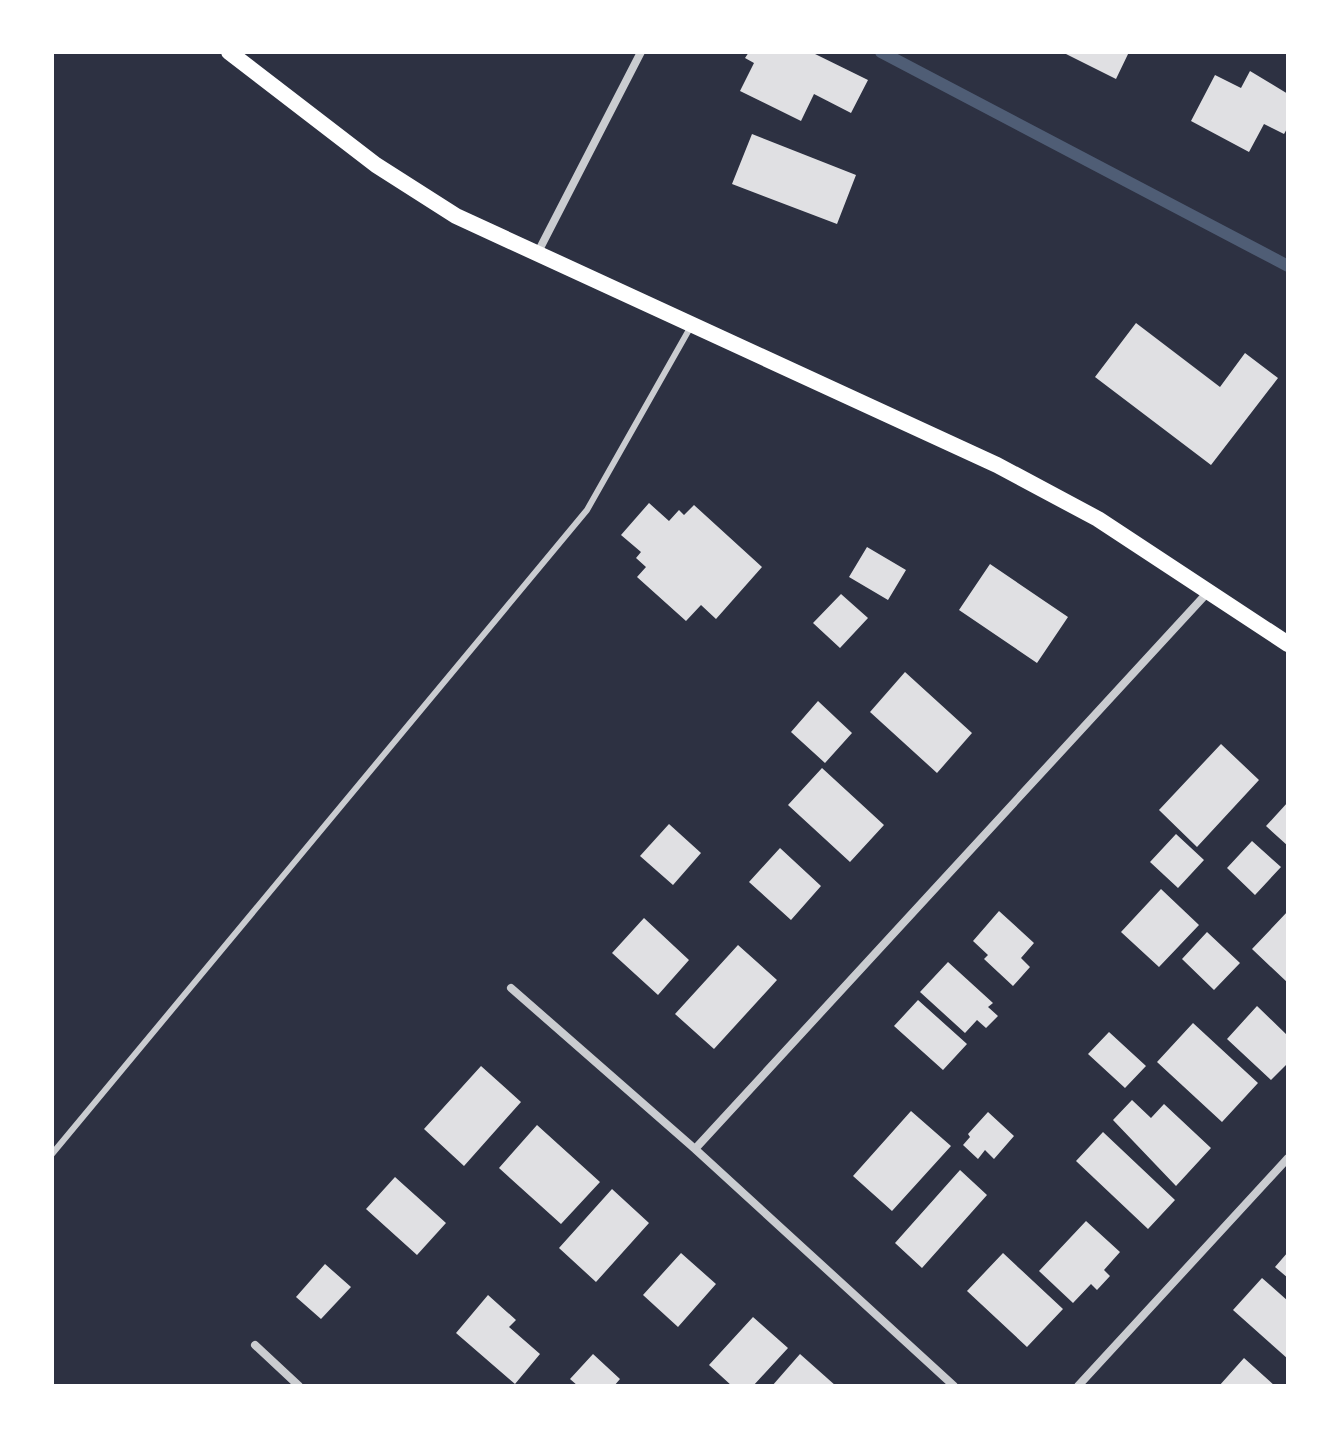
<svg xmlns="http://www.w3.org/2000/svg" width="1340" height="1438" font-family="'Titillium Web',sans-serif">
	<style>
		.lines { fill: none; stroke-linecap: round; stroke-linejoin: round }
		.stream { stroke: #4f5d75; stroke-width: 12 }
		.building { fill: #e0e0e3 }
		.service { stroke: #caccd0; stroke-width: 6 }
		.minor { stroke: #caccd0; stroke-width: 8 }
		.secondary { stroke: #fff; stroke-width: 16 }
	</style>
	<rect width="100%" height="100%" fill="#2d3142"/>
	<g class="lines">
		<path class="stream" d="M 881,52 L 1288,266"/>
	</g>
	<path class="building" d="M 749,52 L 811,52 L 868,80 L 851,113 L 814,94 L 801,121 L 740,91 L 754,63 L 745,58 Z
		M 1062,52 L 1129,52 L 1116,79 Z
		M 1250,71 L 1288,94 L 1288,127 L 1284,134 L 1264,124 L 1249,152 L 1191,121 L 1215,75 L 1241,88 Z
		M 752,134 L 856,175 L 837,224 L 732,184 Z
		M 1136,323 L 1220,387 L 1245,353 L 1278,378 L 1211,465 L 1095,377 Z
		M 649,503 L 669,521 L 679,510 L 684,515 L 694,505 L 762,567 L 716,619 L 701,605 L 686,621 L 637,577 L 646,567 L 636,558 L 641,552 L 621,535 Z
		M 867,547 L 906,570 L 888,600 L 849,577 Z
		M 990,564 L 1068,617 L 1037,663 L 959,610 Z
		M 841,594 L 868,618 L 840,648 L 813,623 Z
		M 905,672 L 972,733 L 937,773 L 870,712 Z
		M 818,701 L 852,733 L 825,763 L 791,732 Z
		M 1221,744 L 1259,780 L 1197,847 L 1159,810 Z
		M 822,768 L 884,825 L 850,862 L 788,805 Z
		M 1288,802 L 1288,846 L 1266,826 Z
		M 669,824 L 701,853 L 673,885 L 640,856 Z
		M 1176,834 L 1204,860 L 1178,888 L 1150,862 Z
		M 1252,841 L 1281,867 L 1255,895 L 1227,868 Z
		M 780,848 L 821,886 L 791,920 L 749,882 Z
		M 1161,889 L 1199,925 L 1159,967 L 1121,932 Z
		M 999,911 L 1034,943 L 1021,958 L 1030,967 L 1013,986 L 984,959 L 988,955 L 973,941 Z
		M 1288,911 L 1288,983 L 1252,949 Z
		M 644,918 L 689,960 L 658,995 L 612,953 Z
		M 1207,932 L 1240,963 L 1214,990 L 1182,959 Z
		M 738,945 L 777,980 L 714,1049 L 675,1014 Z
		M 948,962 L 993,1003 L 988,1007 L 998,1016 L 986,1028 L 977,1020 L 965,1033 L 920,992 Z
		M 918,1000 L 967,1044 L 943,1070 L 894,1026 Z
		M 1257,1006 L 1288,1036 L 1288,1063 L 1271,1080 L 1227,1039 Z
		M 1193,1023 L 1258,1083 L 1222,1122 L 1157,1062 Z
		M 1109,1032 L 1146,1066 L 1125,1088 L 1088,1054 Z
		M 481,1066 L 521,1102 L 464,1166 L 424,1129 Z
		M 1132,1100 L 1151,1118 L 1164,1104 L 1211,1148 L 1176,1186 L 1113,1120 Z
		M 911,1111 L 951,1146 L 892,1211 L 853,1176 Z
		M 988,1112 L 1014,1136 L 994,1159 L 985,1150 L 978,1159 L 963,1145 L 970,1137 L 968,1134 Z
		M 537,1125 L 600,1182 L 561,1224 L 499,1168 Z
		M 1103,1132 L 1175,1200 L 1148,1229 L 1076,1161 Z
		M 960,1170 L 987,1195 L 922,1268 L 895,1243 Z
		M 395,1177 L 446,1223 L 417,1255 L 366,1209 Z
		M 612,1189 L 649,1223 L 596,1282 L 559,1248 Z
		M 1086,1221 L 1120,1252 L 1104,1270 L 1110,1276 L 1097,1290 L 1091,1284 L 1073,1303 L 1039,1271 Z
		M 1288,1252 L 1288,1278 L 1275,1267 Z
		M 681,1253 L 716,1284 L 678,1327 L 643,1295 Z
		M 1003,1253 L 1063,1309 L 1027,1347 L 967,1291 Z
		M 325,1264 L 351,1287 L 321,1319 L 296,1297 Z
		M 1262,1278 L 1288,1301 L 1288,1359 L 1233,1310 Z
		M 488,1295 L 516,1320 L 509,1327 L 540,1354 L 515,1384 L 456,1333 Z
		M 753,1317 L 788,1348 L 753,1386 L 732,1386 L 709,1365 Z
		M 593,1354 L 620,1379 L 614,1386 L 578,1386 L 570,1379 Z
		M 800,1354 L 836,1386 L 772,1386 Z
		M 1244,1358 L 1275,1386 L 1219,1386 Z"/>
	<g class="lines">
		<path class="service" d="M 52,1154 L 587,510 L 690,328"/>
		<path class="minor" d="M 537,254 L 641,52
			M 511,988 L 695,1149 L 954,1386
			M 695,1149 L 1208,592
			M 255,1345 L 299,1386
			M 1078,1386 L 1288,1158"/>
		<path class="secondary" d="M 229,52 L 376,165 L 456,216 L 997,465 L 1098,519 L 1288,644"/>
	</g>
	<rect width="1340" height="1438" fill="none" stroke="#ffffff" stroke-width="108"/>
</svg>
